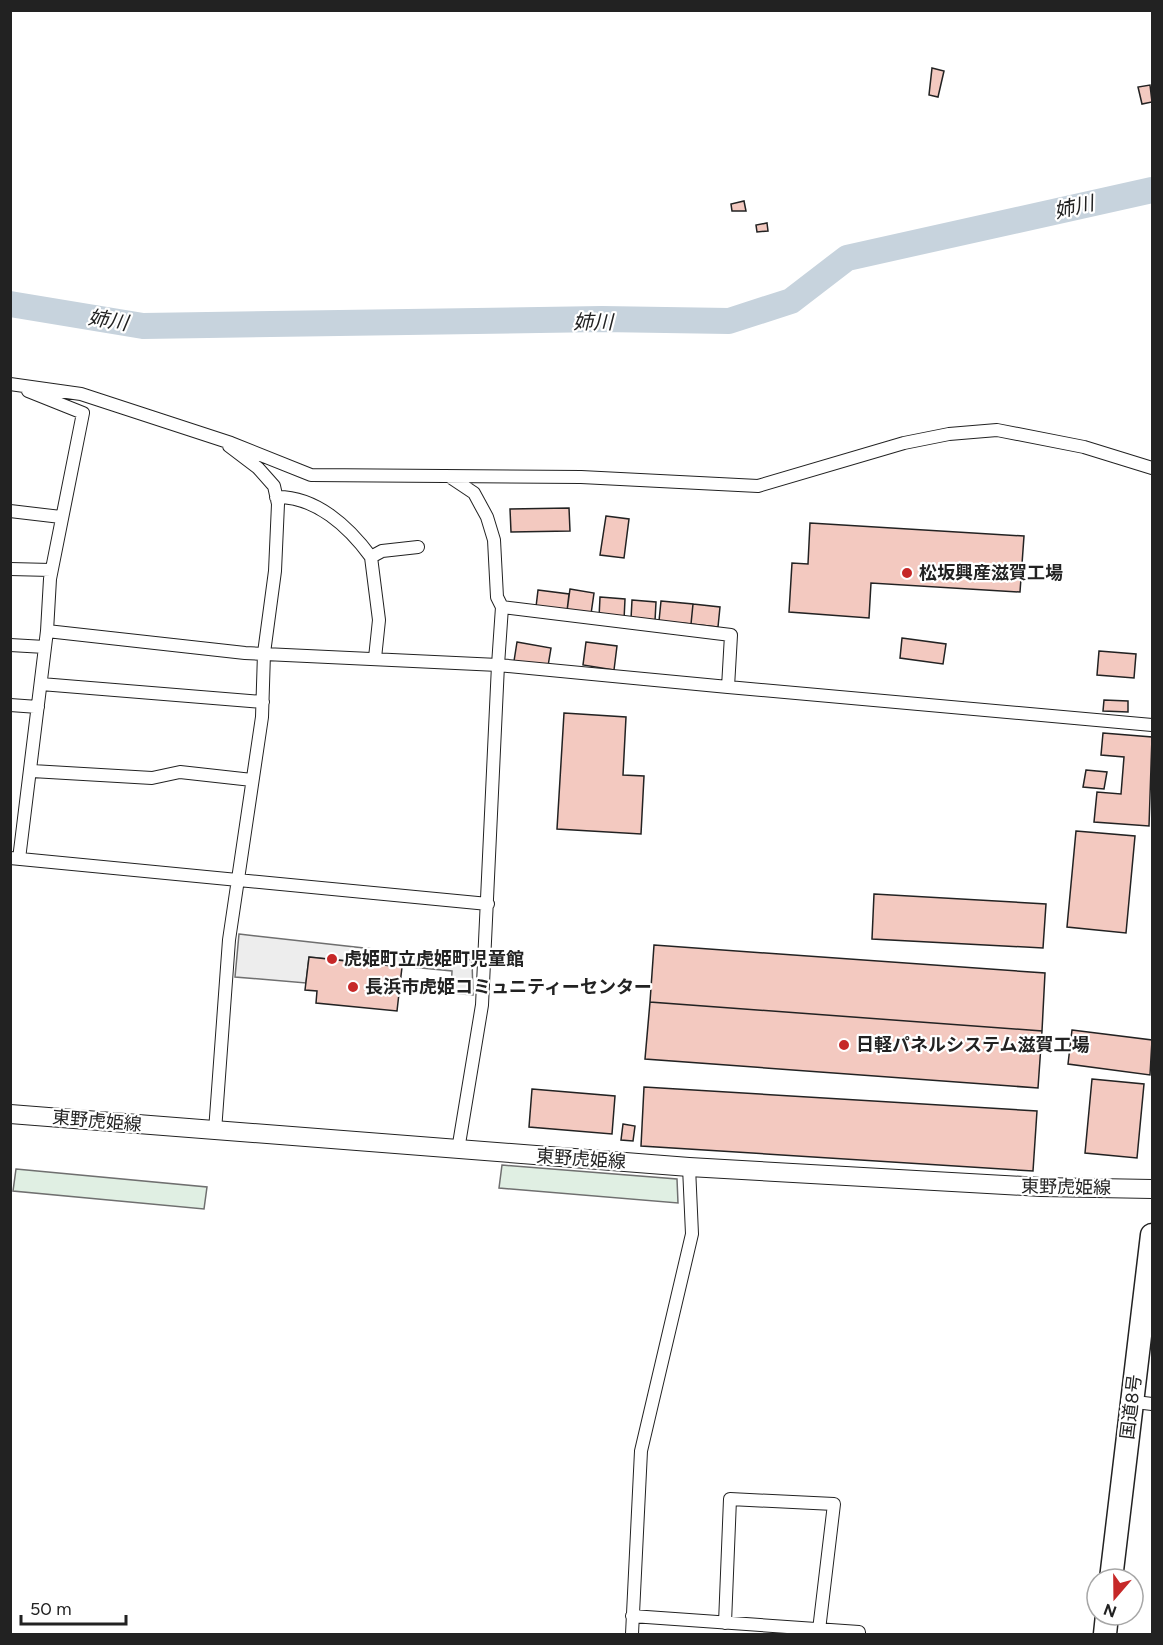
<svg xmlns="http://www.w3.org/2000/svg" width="1163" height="1645" font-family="Figtree,'Noto Sans JP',sans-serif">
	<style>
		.green { fill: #e0efe3; stroke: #6f6f6f; stroke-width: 1.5 }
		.parking { fill: #ededed; stroke: #6f6f6f; stroke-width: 1.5 }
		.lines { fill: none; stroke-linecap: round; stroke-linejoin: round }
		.river { stroke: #c7d3dd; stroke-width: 26 }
		.building { fill: #f3c9c0; stroke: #222; stroke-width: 1.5 }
		.street-casing { stroke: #222; stroke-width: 14 }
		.secondary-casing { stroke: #222; stroke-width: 20 }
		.highway-casing { stroke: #222; stroke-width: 25 }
		.street { stroke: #fff; stroke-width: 12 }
		.secondary { stroke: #fff; stroke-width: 18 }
		.highway { stroke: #fff; stroke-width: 22 }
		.poi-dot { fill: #c62828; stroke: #fff; stroke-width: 2 }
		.labels { text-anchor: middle; stroke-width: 4.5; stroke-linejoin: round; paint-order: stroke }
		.poi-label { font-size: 18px; font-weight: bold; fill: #222; stroke: #fff; text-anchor: start }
		.street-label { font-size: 18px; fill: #222; stroke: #fff }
		.water-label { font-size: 20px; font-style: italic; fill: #222; stroke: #fff }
	</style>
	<rect width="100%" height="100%" fill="#fff"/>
	<path class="green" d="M 502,1165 L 677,1179 L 678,1203 L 499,1188 Z
		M 16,1169 L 207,1187 L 204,1209 L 13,1191 Z"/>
	<path class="parking" d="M 239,934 L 472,960 L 473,995 L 451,993 L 452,971 L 309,957 L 306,983 L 235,977 Z"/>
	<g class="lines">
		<path class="river" d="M 10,304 L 143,326 L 602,319 L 729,321 L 791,301 L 847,258 L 1152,190"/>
	</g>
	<path class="building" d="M 932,68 L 944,71 L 938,97 L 929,95 Z
		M 1150,85 L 1152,102 L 1142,104 L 1138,87 Z
		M 744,201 L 746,211 L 732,211 L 731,204 Z
		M 767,223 L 768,231 L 757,232 L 756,225 Z
		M 569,508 L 570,531 L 511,532 L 510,509 Z
		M 606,516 L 629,519 L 624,558 L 600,555 Z
		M 810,523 L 1024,536 L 1020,592 L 871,583 L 869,618 L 789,612 L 792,563 L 808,564 Z
		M 570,589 L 594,593 L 591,614 L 567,611 Z
		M 538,590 L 569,594 L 567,611 L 536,607 Z
		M 600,597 L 625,599 L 624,620 L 599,618 Z
		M 632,600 L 656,602 L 655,621 L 631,619 Z
		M 661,601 L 693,604 L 691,624 L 659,621 Z
		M 693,604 L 720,607 L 718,627 L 691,624 Z
		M 902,638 L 946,644 L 943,664 L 900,658 Z
		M 517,642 L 551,648 L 548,666 L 514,661 Z
		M 586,642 L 617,646 L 614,670 L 583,665 Z
		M 1099,651 L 1136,654 L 1134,678 L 1097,675 Z
		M 1104,700 L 1128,701 L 1128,712 L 1103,711 Z
		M 564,713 L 626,717 L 623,775 L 644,776 L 641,834 L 557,829 Z
		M 1103,733 L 1152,737 L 1149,826 L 1094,822 L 1097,792 L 1121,794 L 1124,757 L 1101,755 Z
		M 1086,770 L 1107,772 L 1104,789 L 1083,787 Z
		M 1076,831 L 1135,836 L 1126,933 L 1067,927 Z
		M 874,894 L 1046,904 L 1043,948 L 872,939 Z
		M 654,945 L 1045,973 L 1042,1031 L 650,1002 Z
		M 309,957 L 402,967 L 397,1011 L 316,1003 L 317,991 L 305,990 Z
		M 650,1002 L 1042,1031 L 1038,1088 L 645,1059 Z
		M 1072,1030 L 1152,1040 L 1150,1075 L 1068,1064 Z
		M 1092,1079 L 1144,1084 L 1137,1158 L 1085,1153 Z
		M 644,1087 L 1037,1111 L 1033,1171 L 641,1146 Z
		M 532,1089 L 615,1096 L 612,1134 L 529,1127 Z
		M 623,1124 L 635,1126 L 633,1141 L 621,1140 Z"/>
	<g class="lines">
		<defs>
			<path id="street" d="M 10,384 L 81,394 L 231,443 L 311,475 L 581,477 L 758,486 L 904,443 L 949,434 L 997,430 L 1084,447 L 1152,468
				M 28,391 L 83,413 L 50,579 L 47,631
				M 450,477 L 474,493 L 487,517 L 494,540 L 497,597 L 502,607 L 731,635 L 728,687 L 1152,725
				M 276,497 C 316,496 349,527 371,557
				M 10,511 L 61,517
				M 10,569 L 51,570
				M 502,607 L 498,665 L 728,687
				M 10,645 L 45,647
				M 375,658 L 379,620 L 371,557 L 382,551 L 418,547
				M 41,684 L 263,702
				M 10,705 L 38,707
				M 32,771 L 152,778 L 180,772 L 252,780
				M 10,858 L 488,904
				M 19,859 L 47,631 L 245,653 L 498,665 L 482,1005 L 458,1150
				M 215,1131 L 229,940 L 262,717 L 264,653 L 275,571 L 278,504 L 274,486 L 258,468 L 229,446
				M 1127,1401 L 1152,1404
				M 632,1616 L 859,1632 L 859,1634
				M 725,1623 L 730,1499 L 834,1504 L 819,1630
				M 632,1634 L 641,1451 L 692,1234 L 689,1167"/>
			<path id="secondary" d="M 10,1114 L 689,1167 L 1041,1187 L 1152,1189"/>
			<path id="highway" d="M 1111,1579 L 1152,1235
				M 1105,1634 L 1107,1615"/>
		</defs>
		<use href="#street" class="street-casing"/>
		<use href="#secondary" class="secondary-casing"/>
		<use href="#highway" class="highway-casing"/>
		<use href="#street" class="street"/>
		<use href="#secondary" class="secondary"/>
		<use href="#highway" class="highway"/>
	</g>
	<g class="poi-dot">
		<circle cx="907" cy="573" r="6"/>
		<circle cx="332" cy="959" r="6"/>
		<circle cx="353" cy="987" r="6"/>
		<circle cx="844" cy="1045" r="6"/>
	</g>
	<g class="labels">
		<g class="poi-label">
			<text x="919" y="579">松坂興産滋賀工場</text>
			<text x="344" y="965">虎姫町立虎姫町児童館</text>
			<text x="365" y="993">長浜市虎姫コミュニティーセンター</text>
			<text x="856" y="1051">日軽パネルシステム滋賀工場</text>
		</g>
		<g class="street-label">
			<text transform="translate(97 1121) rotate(5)" y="6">東野虎姫線</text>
			<text transform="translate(581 1159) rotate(4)" y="6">東野虎姫線</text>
			<text transform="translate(1066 1187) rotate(1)" y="6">東野虎姫線</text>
			<text transform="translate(1131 1407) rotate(-83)" y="6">国道8号</text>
		</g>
		<g class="water-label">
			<text transform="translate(1074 207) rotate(-13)" y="7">姉川</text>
			<text transform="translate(108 320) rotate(9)" y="7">姉川</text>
			<text x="593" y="329">姉川</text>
		</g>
	</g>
	<rect width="1163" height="1645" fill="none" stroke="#222222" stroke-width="24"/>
	<g transform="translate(1115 1597) rotate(200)"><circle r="28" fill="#ffffff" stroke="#a7a7a7" stroke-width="1.5"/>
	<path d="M0-4.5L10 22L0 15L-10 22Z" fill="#c62828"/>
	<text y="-9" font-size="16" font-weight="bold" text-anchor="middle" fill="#222222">N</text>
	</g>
	<path d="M21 1615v9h105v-9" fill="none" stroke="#222222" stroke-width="3"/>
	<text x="30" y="1615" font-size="18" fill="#222222" stroke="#ffffff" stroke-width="4.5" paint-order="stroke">50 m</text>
</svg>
